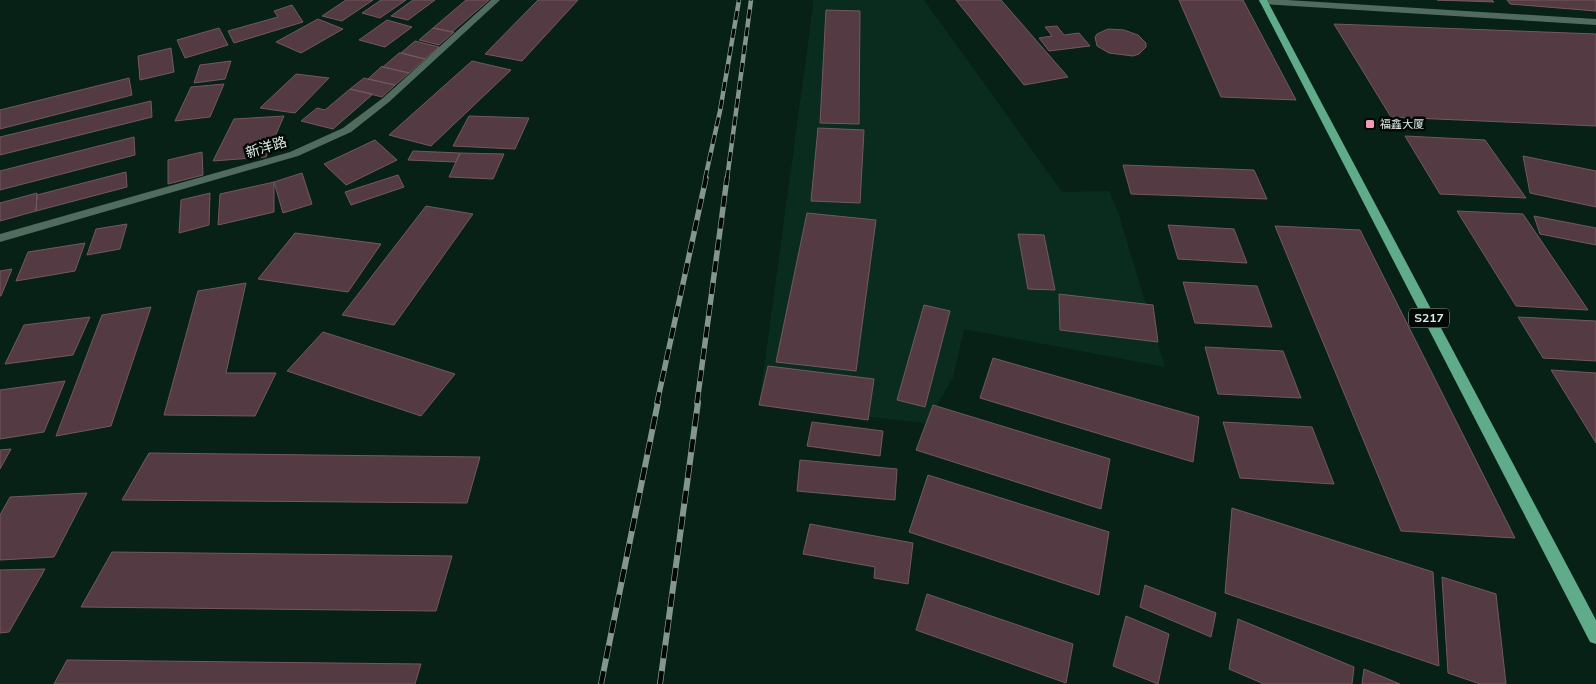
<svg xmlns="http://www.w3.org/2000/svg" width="1596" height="684" font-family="Mulish,'Noto Sans SC',sans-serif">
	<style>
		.built { fill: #092c1f }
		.building { fill: #543a42; stroke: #745860 }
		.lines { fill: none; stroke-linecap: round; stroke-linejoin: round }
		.minor { fill: #516c5f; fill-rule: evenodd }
		.tertiary { fill: #516c5f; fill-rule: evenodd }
		.primary { fill: #5fab8a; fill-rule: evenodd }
		.rail-far2-casing { stroke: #83978d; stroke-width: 4.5 }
		.rail-far1-casing { stroke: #83978d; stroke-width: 5.5 }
		.rail-casing { stroke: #83978d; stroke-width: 6 }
		.rail-far2 { stroke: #020805; stroke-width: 3; stroke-dasharray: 9; stroke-linecap: butt }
		.rail-far1 { stroke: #020805; stroke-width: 4; stroke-dasharray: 11; stroke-linecap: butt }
		.rail { stroke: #020805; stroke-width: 4.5; stroke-dasharray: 13; stroke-linecap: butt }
		.poi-dot { fill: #f09ab5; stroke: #020805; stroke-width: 2 }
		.labels { text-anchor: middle; stroke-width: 5; stroke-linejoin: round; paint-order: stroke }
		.far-poi-label { font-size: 11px; fill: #ddece4; stroke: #020805; text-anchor: start }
		.shield { fill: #020805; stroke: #9ba8a1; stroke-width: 1 }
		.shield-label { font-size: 12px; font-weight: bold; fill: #ddece4 }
		.street-label { font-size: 14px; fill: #ddece4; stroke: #020805 }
	</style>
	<rect width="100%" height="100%" fill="#072116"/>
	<path class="built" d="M 812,0 L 924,0 L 1062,192 L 1109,191 L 1118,212 L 1165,367 L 964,329 L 953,378 L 926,423 L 759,405 L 813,6 Z"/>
	<path class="building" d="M 346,0 L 373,0 L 342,21 L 322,16 Z
		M 381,0 L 406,0 L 380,18 L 362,13 Z
		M 413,0 L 435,0 L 408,20 L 391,16 Z
		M 466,0 L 489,0 L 452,32 L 433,28 Z
		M 538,0 L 578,0 L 522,61 L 485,54 Z
		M 956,0 L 1001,0 L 1068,77 L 1024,85 Z
		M 1179,0 L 1243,0 L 1296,100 L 1221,97 Z
		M 1437,0 L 1492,0 L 1494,2 Z
		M 1507,0 L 1596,0 L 1596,11 L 1510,4 Z
		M 292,5 L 303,22 L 234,43 L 228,31 L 278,17 L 274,11 Z
		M 826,10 L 860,11 L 859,124 L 820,123 Z
		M 318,19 L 343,29 L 301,53 L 276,42 Z
		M 387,20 L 412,27 L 385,47 L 359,40 Z
		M 1334,24 L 1596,34 L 1596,126 L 1391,117 Z
		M 1057,26 L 1064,35 L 1079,33 L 1090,46 L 1049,51 L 1039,38 L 1052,36 L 1045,27 Z
		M 219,28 L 228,45 L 185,58 L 177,40 Z
		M 433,28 L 452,32 L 454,32 L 439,45 L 419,40 Z
		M 1108,29 L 1124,30 L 1138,35 L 1146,43 L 1146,47 L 1139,54 L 1133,56 L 1109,53 L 1097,46 L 1095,37 L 1097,34 Z
		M 415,41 L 439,47 L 425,59 L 401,53 Z
		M 171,48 L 174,72 L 140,80 L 138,56 Z
		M 399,53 L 401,53 L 425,59 L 409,73 L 383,67 Z
		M 231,61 L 225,79 L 194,83 L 200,65 Z
		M 472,61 L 511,70 L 431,146 L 389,135 Z
		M 382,66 L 383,67 L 409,73 L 395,85 L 368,79 Z
		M 296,74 L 329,78 L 295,113 L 260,108 Z
		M 129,78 L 132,95 L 0,129 L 0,110 Z
		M 364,78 L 368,79 L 395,85 L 382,97 L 350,89 Z
		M 224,84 L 210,117 L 175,121 L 191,87 Z
		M 350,89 L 373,94 L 333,129 L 301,121 L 317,108 L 325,110 Z
		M 151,101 L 152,117 L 0,155 L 0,137 Z
		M 284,116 L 266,157 L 213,161 L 234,119 Z
		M 469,116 L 529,118 L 515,149 L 453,146 Z
		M 818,128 L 864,130 L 860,203 L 811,201 Z
		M 1405,136 L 1485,140 L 1526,198 L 1440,194 Z
		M 134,137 L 135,155 L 0,190 L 0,171 Z
		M 375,140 L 397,160 L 346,185 L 324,164 Z
		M 413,151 L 460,153 L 456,162 L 408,160 Z
		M 202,152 L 203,175 L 168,184 L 168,160 Z
		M 460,153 L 504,154 L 493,179 L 449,177 Z
		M 1523,156 L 1596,171 L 1596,207 L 1530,193 Z
		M 1123,165 L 1254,170 L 1267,199 L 1131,194 Z
		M 126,172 L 127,187 L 36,211 L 37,195 Z
		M 302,173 L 312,204 L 283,213 L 274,182 Z
		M 398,175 L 404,187 L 351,205 L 345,192 Z
		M 274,182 L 274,212 L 218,225 L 220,194 Z
		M 37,193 L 36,211 L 0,221 L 0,203 Z
		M 210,193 L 209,225 L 179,233 L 181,200 Z
		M 426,206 L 473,214 L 394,325 L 342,315 Z
		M 1457,211 L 1523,214 L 1588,310 L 1516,306 Z
		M 807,213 L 876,220 L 856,371 L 776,362 Z
		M 1534,216 L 1596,228 L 1596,245 L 1540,234 Z
		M 127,224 L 120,249 L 87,255 L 96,229 Z
		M 1168,225 L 1234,229 L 1247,263 L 1178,259 Z
		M 1275,226 L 1360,230 L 1515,538 L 1401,531 Z
		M 295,233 L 381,244 L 348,292 L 258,279 Z
		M 1018,234 L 1044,235 L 1055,290 L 1028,289 Z
		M 85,243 L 75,271 L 16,281 L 28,252 Z
		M 12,269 L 1,296 L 0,296 L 0,271 Z
		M 1183,282 L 1257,286 L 1272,327 L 1195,323 Z
		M 246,283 L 226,373 L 276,373 L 255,416 L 164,415 L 198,291 Z
		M 1059,294 L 1153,305 L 1158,342 L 1060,330 Z
		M 924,305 L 950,311 L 925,407 L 897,400 Z
		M 151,307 L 111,426 L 56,436 L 102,315 Z
		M 90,317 L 73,355 L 5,364 L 24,325 Z
		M 1518,317 L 1596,321 L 1596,361 L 1543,358 Z
		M 323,332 L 455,374 L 421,416 L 287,371 Z
		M 1205,347 L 1283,351 L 1301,398 L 1218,394 Z
		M 993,358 L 1199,417 L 1193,462 L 980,398 Z
		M 768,366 L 874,379 L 868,420 L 759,405 Z
		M 1551,370 L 1596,373 L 1596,443 Z
		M 65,381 L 44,432 L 0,439 L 0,390 Z
		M 933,405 L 1110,459 L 1101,509 L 916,450 Z
		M 812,422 L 883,431 L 880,456 L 807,446 Z
		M 1223,422 L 1312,427 L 1334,484 L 1240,478 Z
		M 11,449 L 0,469 L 0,450 Z
		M 149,453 L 480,457 L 467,503 L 122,500 Z
		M 800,460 L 897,469 L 895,500 L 797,491 Z
		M 928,475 L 1109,532 L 1099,595 L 909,532 Z
		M 87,493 L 54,557 L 0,560 L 0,515 L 10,497 Z
		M 1232,508 L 1433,572 L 1439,666 L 1225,593 Z
		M 810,524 L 913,543 L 908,584 L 874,578 L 875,567 L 803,554 Z
		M 112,552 L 452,556 L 436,611 L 81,607 Z
		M 45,569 L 9,632 L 0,633 L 0,570 Z
		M 1442,577 L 1496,594 L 1506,684 L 1480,684 L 1448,673 Z
		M 1145,585 L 1216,613 L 1211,637 L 1140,607 Z
		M 927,594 L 1073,644 L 1066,683 L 916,630 Z
		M 1126,616 L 1169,634 L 1158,684 L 1113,666 Z
		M 1238,619 L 1354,667 L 1352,684 L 1264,684 L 1229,669 Z
		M 67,660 L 421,664 L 415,684 L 54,684 Z
		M 1364,669 L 1400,684 L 1362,684 Z"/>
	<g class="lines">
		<path class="minor" d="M 1259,0 L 1287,0 L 1596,19 L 1596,25 L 1263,4 L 1260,3 Z"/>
		<path class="tertiary" d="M 491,0 L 500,0 L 389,102 L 351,132 L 298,156 L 0,242 L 0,234 L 290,152 L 343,128 L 383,98 Z"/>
		<path class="primary" d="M 1259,0 L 1267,0 L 1596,620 L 1596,644 L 1590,642 Z"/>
		<defs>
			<path id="rail-far2" d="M 705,179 L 720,111 L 739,0
				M 727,179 L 751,0"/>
			<path id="rail-far1" d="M 657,403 L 706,178
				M 697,403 L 727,178"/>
			<path id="rail" d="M 601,684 L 658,402
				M 660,684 L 698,402"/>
		</defs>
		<use href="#rail-far2" class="rail-far2-casing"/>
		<use href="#rail-far1" class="rail-far1-casing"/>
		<use href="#rail" class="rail-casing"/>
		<use href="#rail-far2" class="rail-far2"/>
		<use href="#rail-far1" class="rail-far1"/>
		<use href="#rail" class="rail"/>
	</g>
	<rect class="poi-dot" x="1365" y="119" width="10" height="10" rx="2.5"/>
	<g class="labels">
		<g class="far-poi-label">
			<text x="1380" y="128">福鑫大厦</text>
		</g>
		<rect class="shield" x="1409" y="308.5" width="40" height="19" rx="4"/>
		<g class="shield-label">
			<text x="1429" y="322">S217</text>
		</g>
		<g class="street-label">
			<text transform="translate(266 147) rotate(-17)" y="5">新洋路</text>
		</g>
	</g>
</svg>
